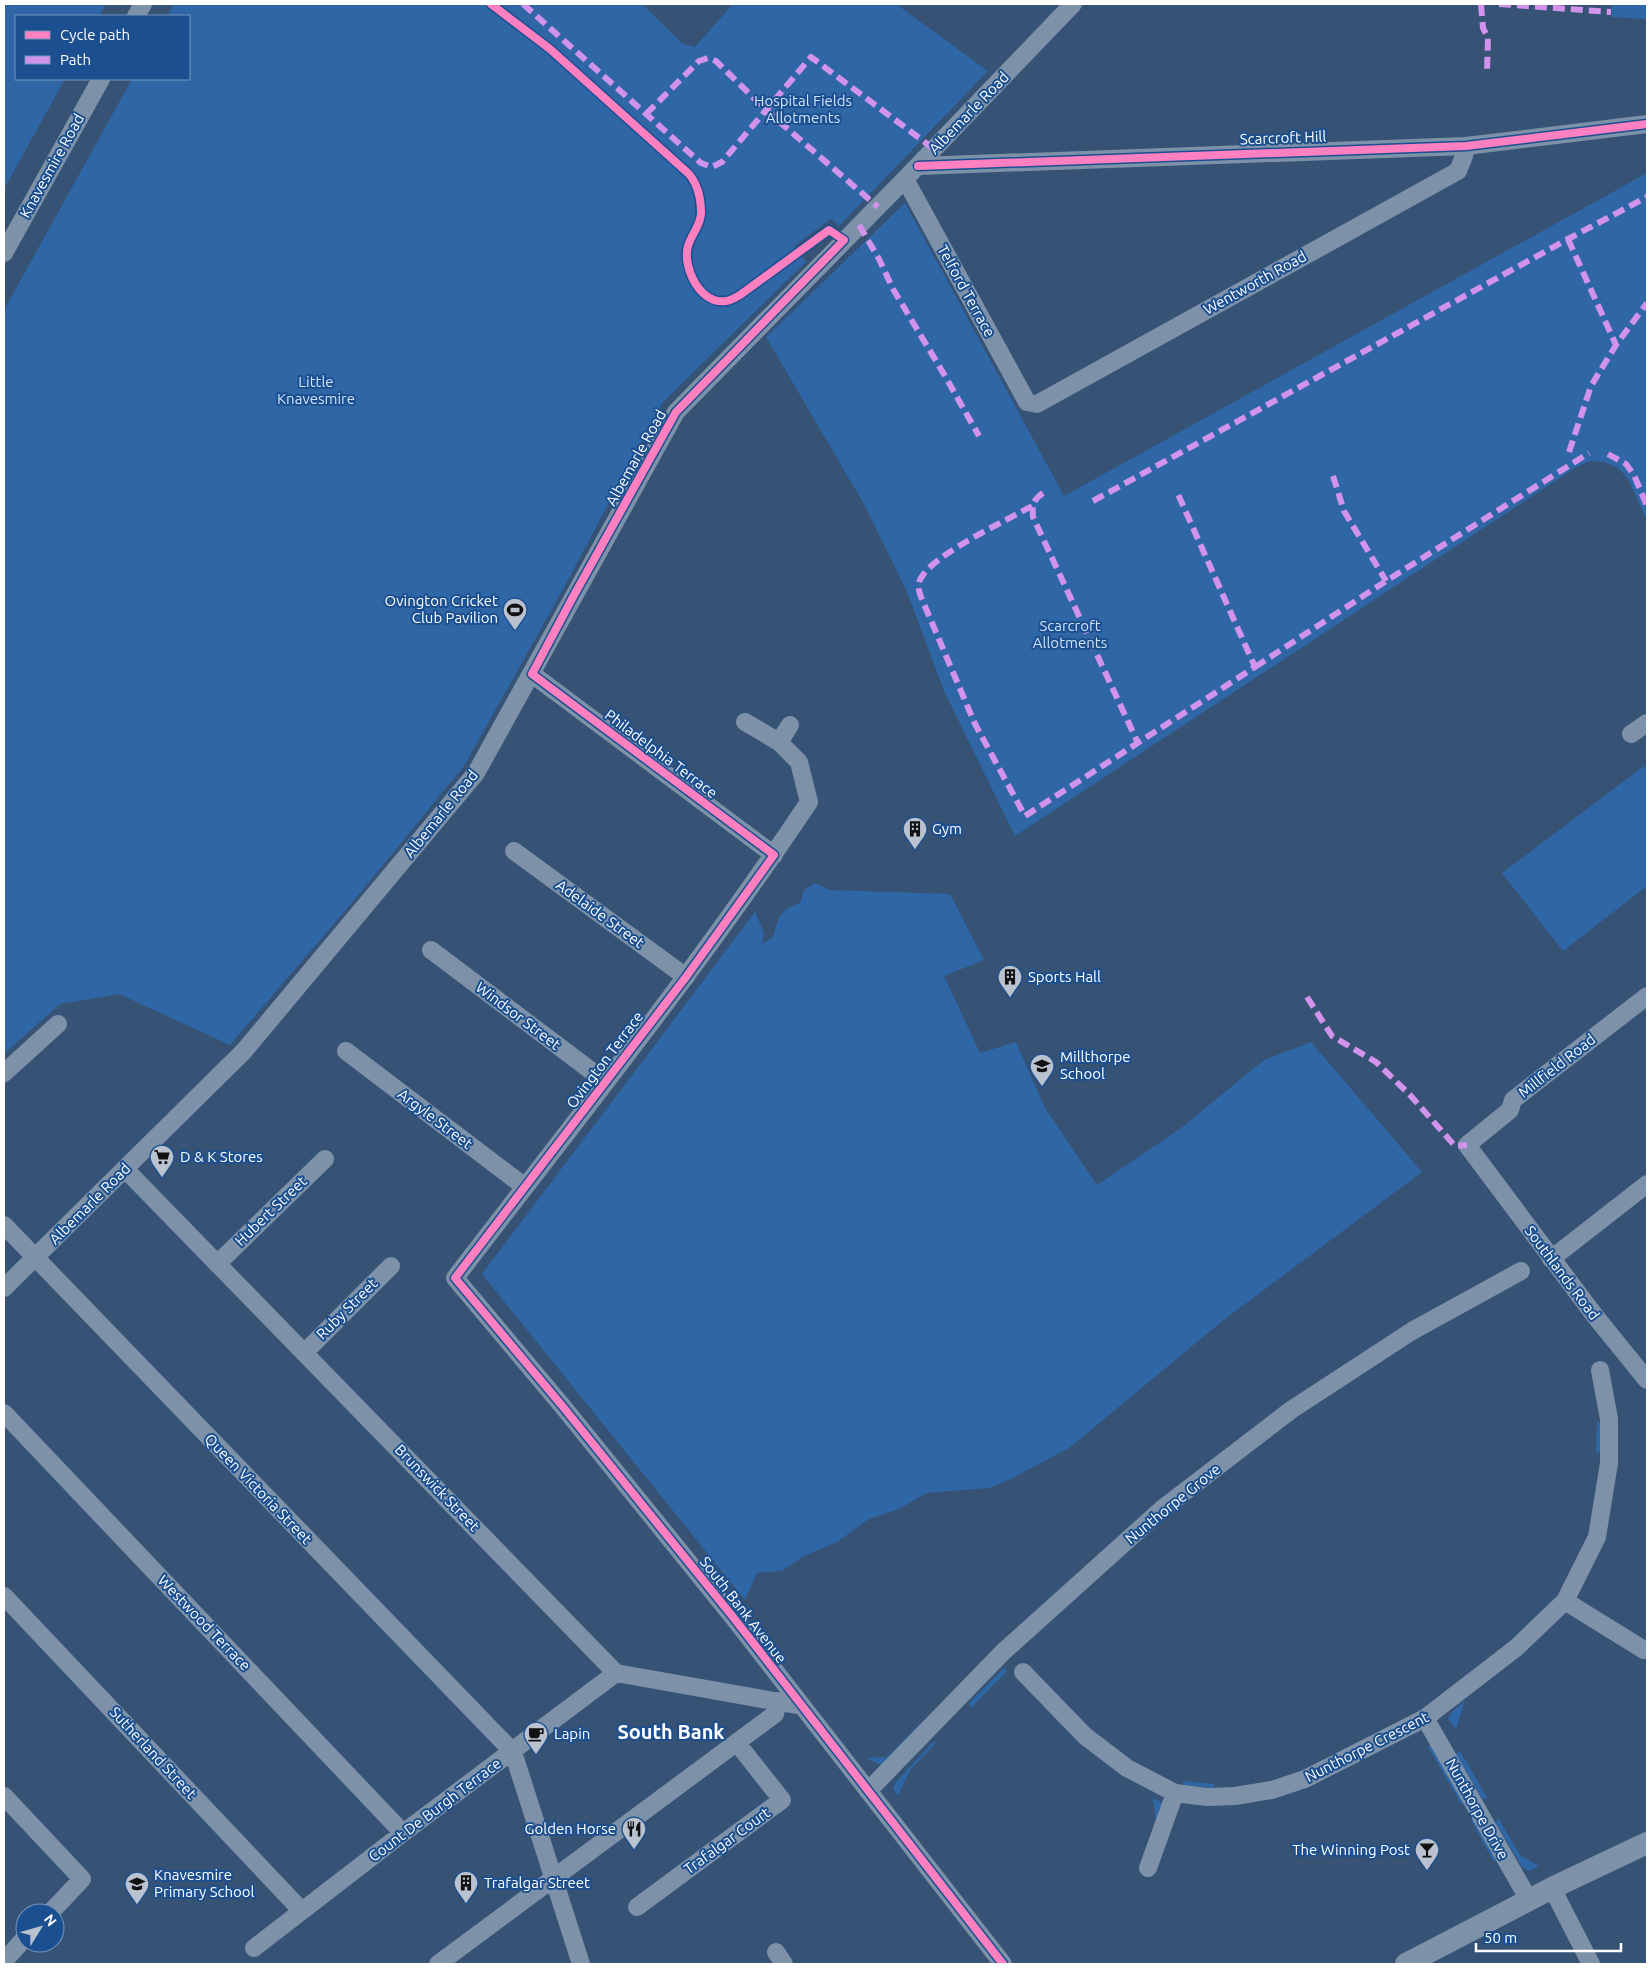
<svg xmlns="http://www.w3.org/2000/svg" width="1651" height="1968" font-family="Ubuntu,sans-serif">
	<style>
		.green { fill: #2f66a5 }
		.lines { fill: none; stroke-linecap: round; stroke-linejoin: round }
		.minor { stroke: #7d92a8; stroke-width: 18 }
		.tertiary { stroke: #7d92a8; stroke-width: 22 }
		.quiet { stroke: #d193ec; stroke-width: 6; stroke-dasharray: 12 6; stroke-linecap: butt }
		.cycleway-casing { stroke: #1b4f8f; stroke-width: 11 }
		.cycleway { stroke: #ff80c0; stroke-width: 8 }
		.labels { text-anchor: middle; stroke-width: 4; stroke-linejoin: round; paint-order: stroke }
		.park-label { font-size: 15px; fill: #cfe3fa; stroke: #1b4f8f }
		.street-label { font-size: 15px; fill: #fff; stroke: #1b4f8f }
		.poi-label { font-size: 15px; fill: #fff; stroke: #1b4f8f; text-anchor: start }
		.district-label { font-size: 20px; font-weight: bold; fill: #fff; stroke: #1b4f8f }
	</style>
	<rect width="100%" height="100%" fill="#365274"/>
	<path class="green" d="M 4,4 L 106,4 L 99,16 L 16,16 L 16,79 L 65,79 L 4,189 Z
		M 174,4 L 642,4 L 682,43 L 695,47 L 733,4 L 896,4 L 988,71 L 839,226 L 831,219 L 794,246 L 806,262 L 663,402 L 562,591 L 464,766 L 356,898 L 230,1045 L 119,994 L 60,1004 L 4,1054 L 4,310 L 132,79 L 189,79 L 189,16 L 167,16 Z
		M 1611,4 L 1647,4 L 1647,19 L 1612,17 Z
		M 1647,173 L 1647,520 L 1628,479 L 1618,468 L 1604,462 L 1590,461 L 1575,468 L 1015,836 L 944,691 L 907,592 L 865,506 L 766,337 L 905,203 L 1064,496 Z
		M 1644,766 L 1647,770 L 1647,886 L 1563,951 L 1502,873 Z
		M 815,883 L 830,890 L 950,894 L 984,960 L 944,976 L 980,1053 L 1016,1042 L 1045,1108 L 1097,1185 L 1181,1128 L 1264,1060 L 1311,1042 L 1422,1172 L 1225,1319 L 1069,1448 L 1009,1480 L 989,1488 L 927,1493 L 899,1509 L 869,1519 L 837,1542 L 804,1556 L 782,1571 L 757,1573 L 745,1600 L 482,1274 L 755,912 L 764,933 L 762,944 L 773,937 C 779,917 779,910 800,903 L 804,890 Z
		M 1597,1422 L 1600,1423 L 1600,1452 L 1596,1454 Z
		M 1004,1668 L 1007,1671 L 971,1708 L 969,1703 Z
		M 1465,1700 L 1456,1730 L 1448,1718 L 1454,1710 Z
		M 921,1723 L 922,1727 L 886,1763 L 879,1764 L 866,1758 L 887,1757 Z
		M 933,1742 L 937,1742 L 910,1770 L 898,1796 L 893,1788 L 896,1782 Z
		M 1432,1745 L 1464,1802 L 1462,1805 L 1428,1747 Z
		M 1460,1751 L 1488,1799 L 1482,1798 L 1456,1754 Z
		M 1183,1781 L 1215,1784 L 1213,1788 L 1184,1785 Z
		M 1153,1798 L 1165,1804 L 1157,1829 Z
		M 1498,1818 L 1520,1855 L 1539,1866 L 1529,1871 L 1522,1867 L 1496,1823 Z
		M 1471,1820 L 1475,1820 L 1497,1859 L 1494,1862 Z"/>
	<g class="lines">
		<path class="minor" d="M 136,16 L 143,4
			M 918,166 L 1466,146 L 1647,124
			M 905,179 L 1027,402 L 1037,404 L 1458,171 L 1464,156 L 1466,146
			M 4,253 L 101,79
			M 532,674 L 774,855
			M 745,722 L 779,742 L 799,762 L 809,802 C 699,967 575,1121 455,1278 L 564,1408 L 733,1617 L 1003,1964
			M 1631,734 L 1647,723
			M 779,742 L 790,725
			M 514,851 L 686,977
			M 431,950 L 606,1082
			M 1647,996 L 1513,1100 L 1510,1110 L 1467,1145 L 1595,1316 L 1647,1380
			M 346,1051 L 525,1187
			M 4,1073 L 58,1024
			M 125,1169 L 616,1673 L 802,1706
			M 4,1225 L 513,1752 L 581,1964
			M 1551,1259 L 1647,1184
			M 217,1264 L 325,1159
			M 4,1288 L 244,1051 L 476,773 L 676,412 L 905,179 L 1073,4
			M 304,1353 L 391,1266
			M 4,1413 L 403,1833
			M 4,1596 L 301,1910
			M 1565,1601 L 1644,1650
			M 1023,1672 L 1085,1736 L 1127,1768 L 1175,1793 L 1207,1797 L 1235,1796 L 1272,1790 L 1305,1779 L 1425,1718 L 1517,1647 L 1565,1601 L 1597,1537 L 1609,1463 L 1609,1419 L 1600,1370
			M 1425,1718 L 1529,1900
			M 868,1791 L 1003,1652 L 1162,1509 L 1291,1410 L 1412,1331 L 1521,1271
			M 4,1796 L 82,1879 L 50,1913
			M 1148,1868 L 1175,1793
			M 1552,1888 L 1591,1964
			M 637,1907 L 782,1800 L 737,1743
			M 254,1948 L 403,1833 L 616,1673
			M 776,1952 L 784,1964
			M 4,1961 L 25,1938
			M 438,1964 L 775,1714 L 778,1701"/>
		<path class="tertiary" d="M 1406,1964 L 1552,1888 L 1647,1843"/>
		<path class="quiet" d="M 523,4 L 701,163 L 712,167 L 722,162 L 811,57 L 934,149
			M 1481,4 L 1483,28 L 1488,38 L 1487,72
			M 1499,4 L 1611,12
			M 646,114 L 699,61 L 708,58 L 716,61 L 767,111 L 878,207
			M 859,225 L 879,259 L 893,289 L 945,376 L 979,436
			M 1568,239 L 1616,345
			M 1569,452 L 1591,386 L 1616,345 L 1647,303
			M 1608,454 L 1626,464 L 1634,475 L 1647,506
			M 1333,476 L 1344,511 L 1386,581
			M 1043,493 C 1033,500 1032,505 1033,517 L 1138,743
			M 1093,501 L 1568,239 L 1647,197
			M 1032,506 C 1005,521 939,552 923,575 C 917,582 918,589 921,597 L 975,724 L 1025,816 L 1255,667 L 1177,492
			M 1255,667 L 1386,581 L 1589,453
			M 1307,997 L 1332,1036 L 1376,1062 L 1410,1095 L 1455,1146 L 1467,1145"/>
		<defs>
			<path id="cycleway" d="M 491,4 L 550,49 L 689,174 C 698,185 701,199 701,213 C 701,225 691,235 688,246 C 682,267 700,305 726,301 C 730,301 736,297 740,295 L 829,230 L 844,240 L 676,412 L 573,597 L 532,674 L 774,855 L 686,977 L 455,1278 L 564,1408 L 733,1617 L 1003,1964
				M 918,166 L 1466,146 L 1647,124"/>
		</defs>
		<use href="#cycleway" class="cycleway-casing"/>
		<use href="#cycleway" class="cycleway"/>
	</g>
	<defs>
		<symbol id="stadium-pin" viewBox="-11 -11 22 30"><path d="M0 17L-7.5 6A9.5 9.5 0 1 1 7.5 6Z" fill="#b9c2ce" stroke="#1b4f8f"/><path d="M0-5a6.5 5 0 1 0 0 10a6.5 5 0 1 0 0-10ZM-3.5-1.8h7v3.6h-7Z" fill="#111"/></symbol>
		<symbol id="building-pin" viewBox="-11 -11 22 30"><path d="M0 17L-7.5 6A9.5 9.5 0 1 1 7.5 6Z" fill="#b9c2ce" stroke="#1b4f8f"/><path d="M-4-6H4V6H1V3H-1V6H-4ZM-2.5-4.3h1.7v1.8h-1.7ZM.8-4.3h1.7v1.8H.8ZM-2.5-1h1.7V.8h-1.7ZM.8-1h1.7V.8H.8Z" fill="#111"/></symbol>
		<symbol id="school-pin" viewBox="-11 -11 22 30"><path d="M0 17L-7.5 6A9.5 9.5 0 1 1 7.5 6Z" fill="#b9c2ce" stroke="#1b4f8f"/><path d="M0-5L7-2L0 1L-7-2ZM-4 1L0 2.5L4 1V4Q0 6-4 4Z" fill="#111"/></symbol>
		<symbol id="supermarket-pin" viewBox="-11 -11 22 30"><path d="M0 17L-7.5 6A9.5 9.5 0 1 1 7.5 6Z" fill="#b9c2ce" stroke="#1b4f8f"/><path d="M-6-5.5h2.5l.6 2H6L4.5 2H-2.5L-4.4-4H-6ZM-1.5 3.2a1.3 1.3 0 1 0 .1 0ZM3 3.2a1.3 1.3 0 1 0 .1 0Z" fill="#111"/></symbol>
		<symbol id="cafe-pin" viewBox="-11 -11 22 30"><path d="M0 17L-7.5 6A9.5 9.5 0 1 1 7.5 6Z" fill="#b9c2ce" stroke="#1b4f8f"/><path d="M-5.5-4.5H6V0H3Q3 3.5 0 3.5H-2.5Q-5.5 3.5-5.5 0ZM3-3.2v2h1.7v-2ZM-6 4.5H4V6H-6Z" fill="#111"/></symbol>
		<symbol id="restaurant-pin" viewBox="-11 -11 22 30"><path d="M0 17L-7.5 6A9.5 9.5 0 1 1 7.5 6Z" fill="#b9c2ce" stroke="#1b4f8f"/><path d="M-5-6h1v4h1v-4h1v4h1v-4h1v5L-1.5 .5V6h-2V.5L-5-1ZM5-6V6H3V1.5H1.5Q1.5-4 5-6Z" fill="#111"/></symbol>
		<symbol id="bar-pin" viewBox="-11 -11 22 30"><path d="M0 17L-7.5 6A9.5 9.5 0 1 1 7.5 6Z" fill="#b9c2ce" stroke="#1b4f8f"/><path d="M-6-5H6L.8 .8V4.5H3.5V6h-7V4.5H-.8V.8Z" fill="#111"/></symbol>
	</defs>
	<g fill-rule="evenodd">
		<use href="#stadium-pin" x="501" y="596" width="28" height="38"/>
		<use href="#building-pin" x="901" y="815" width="28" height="38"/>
		<use href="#building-pin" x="996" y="963" width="28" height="38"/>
		<use href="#school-pin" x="1028" y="1052" width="28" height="38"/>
		<use href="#supermarket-pin" x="148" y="1143" width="28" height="38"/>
		<use href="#cafe-pin" x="522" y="1720" width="28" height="38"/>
		<use href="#restaurant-pin" x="620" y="1815" width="28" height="38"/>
		<use href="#bar-pin" x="1413" y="1836" width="28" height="38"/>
		<use href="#building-pin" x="452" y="1869" width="28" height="38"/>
		<use href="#school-pin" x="123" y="1870" width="28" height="38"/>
	</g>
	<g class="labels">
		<g class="park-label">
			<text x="803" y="106">Hospital Fields<tspan x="803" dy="17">Allotments</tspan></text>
			<text x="316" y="387">Little<tspan x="316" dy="17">Knavesmire</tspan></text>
			<text x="1070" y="631">Scarcroft<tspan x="1070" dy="17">Allotments</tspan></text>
		</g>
		<g class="street-label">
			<text transform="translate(969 113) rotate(-46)" y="5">Albemarle Road</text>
			<text transform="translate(1283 138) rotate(-2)" y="5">Scarcroft Hill</text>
			<text transform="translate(52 166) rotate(-61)" y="5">Knavesmire Road</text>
			<text transform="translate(1255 283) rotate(-29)" y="5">Wentworth Road</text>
			<text transform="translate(966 291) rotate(61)" y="5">Telford Terrace</text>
			<text transform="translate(636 458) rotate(-61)" y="5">Albemarle Road</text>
			<text transform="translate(661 754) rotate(37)" y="5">Philadelphia Terrace</text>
			<text transform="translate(441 814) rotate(-51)" y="5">Albemarle Road</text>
			<text transform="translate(600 914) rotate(36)" y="5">Adelaide Street</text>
			<text transform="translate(518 1016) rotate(37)" y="5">Windsor Street</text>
			<text transform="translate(605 1060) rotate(-53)" y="5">Ovington Terrace</text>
			<text transform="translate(1557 1066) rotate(-38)" y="5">Millfield Road</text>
			<text transform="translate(435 1119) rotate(37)" y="5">Argyle Street</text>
			<text transform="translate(90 1204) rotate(-45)" y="5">Albemarle Road</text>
			<text transform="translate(271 1211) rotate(-44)" y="5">Hubert Street</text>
			<text transform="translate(1562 1273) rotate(53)" y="5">Southlands Road</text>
			<text transform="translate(347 1309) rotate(-45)" y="5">Ruby Street</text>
			<text transform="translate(437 1488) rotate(46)" y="5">Brunswick Street</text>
			<text transform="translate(258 1489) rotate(46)" y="5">Queen Victoria Street</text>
			<text transform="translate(1173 1504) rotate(-39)" y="5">Nunthorpe Grove</text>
			<text transform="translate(743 1610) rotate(52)" y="5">South Bank Avenue</text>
			<text transform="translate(204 1623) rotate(46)" y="5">Westwood Terrace</text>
			<text transform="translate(1367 1747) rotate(-27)" y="5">Nunthorpe Crescent</text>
			<text transform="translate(153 1753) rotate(47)" y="5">Sutherland Street</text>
			<text transform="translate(1477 1809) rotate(61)" y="5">Nunthorpe Drive</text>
			<text transform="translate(435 1810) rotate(-37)" y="5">Count De Burgh Terrace</text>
			<text transform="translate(727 1841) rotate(-36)" y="5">Trafalgar Court</text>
		</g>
		<g class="poi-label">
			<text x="498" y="606" text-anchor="end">Ovington Cricket<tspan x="498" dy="17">Club Pavilion</tspan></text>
			<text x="932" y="834">Gym</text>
			<text x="1028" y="982">Sports Hall</text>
			<text x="1060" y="1062">Millthorpe<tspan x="1060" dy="17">School</tspan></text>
			<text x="180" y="1162">D &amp; K Stores</text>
			<text x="554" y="1739">Lapin</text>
			<text x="616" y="1834" text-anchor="end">Golden Horse</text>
			<text x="1410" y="1855" text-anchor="end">The Winning Post</text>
			<text x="154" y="1880">Knavesmire<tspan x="154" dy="17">Primary School</tspan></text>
			<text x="484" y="1888">Trafalgar Street</text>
		</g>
		<g class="district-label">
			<text x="671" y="1739">South Bank</text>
		</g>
	</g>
	<rect width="1651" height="1968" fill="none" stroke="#ffffff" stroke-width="10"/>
	<rect x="15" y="15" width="175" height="65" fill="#1b4f8f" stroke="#7695bc"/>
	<rect x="25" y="31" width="25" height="8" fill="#ff80c0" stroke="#7695bc"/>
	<text x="60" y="40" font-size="15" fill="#ffffff">Cycle path</text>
	<rect x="25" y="56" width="25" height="8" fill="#d193ec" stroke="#7695bc"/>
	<text x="60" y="65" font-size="15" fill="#ffffff">Path</text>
	<g transform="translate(40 1928) rotate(53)"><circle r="24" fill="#1b4f8f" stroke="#7695bc"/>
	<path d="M0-4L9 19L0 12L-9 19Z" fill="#b9c2ce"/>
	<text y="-8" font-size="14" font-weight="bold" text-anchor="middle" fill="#ffffff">N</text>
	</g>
	<path d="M1476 1943v8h145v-8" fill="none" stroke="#ffffff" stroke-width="2.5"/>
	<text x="1484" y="1943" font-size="15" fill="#ffffff" stroke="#1b4f8f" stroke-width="4" paint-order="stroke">50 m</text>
</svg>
